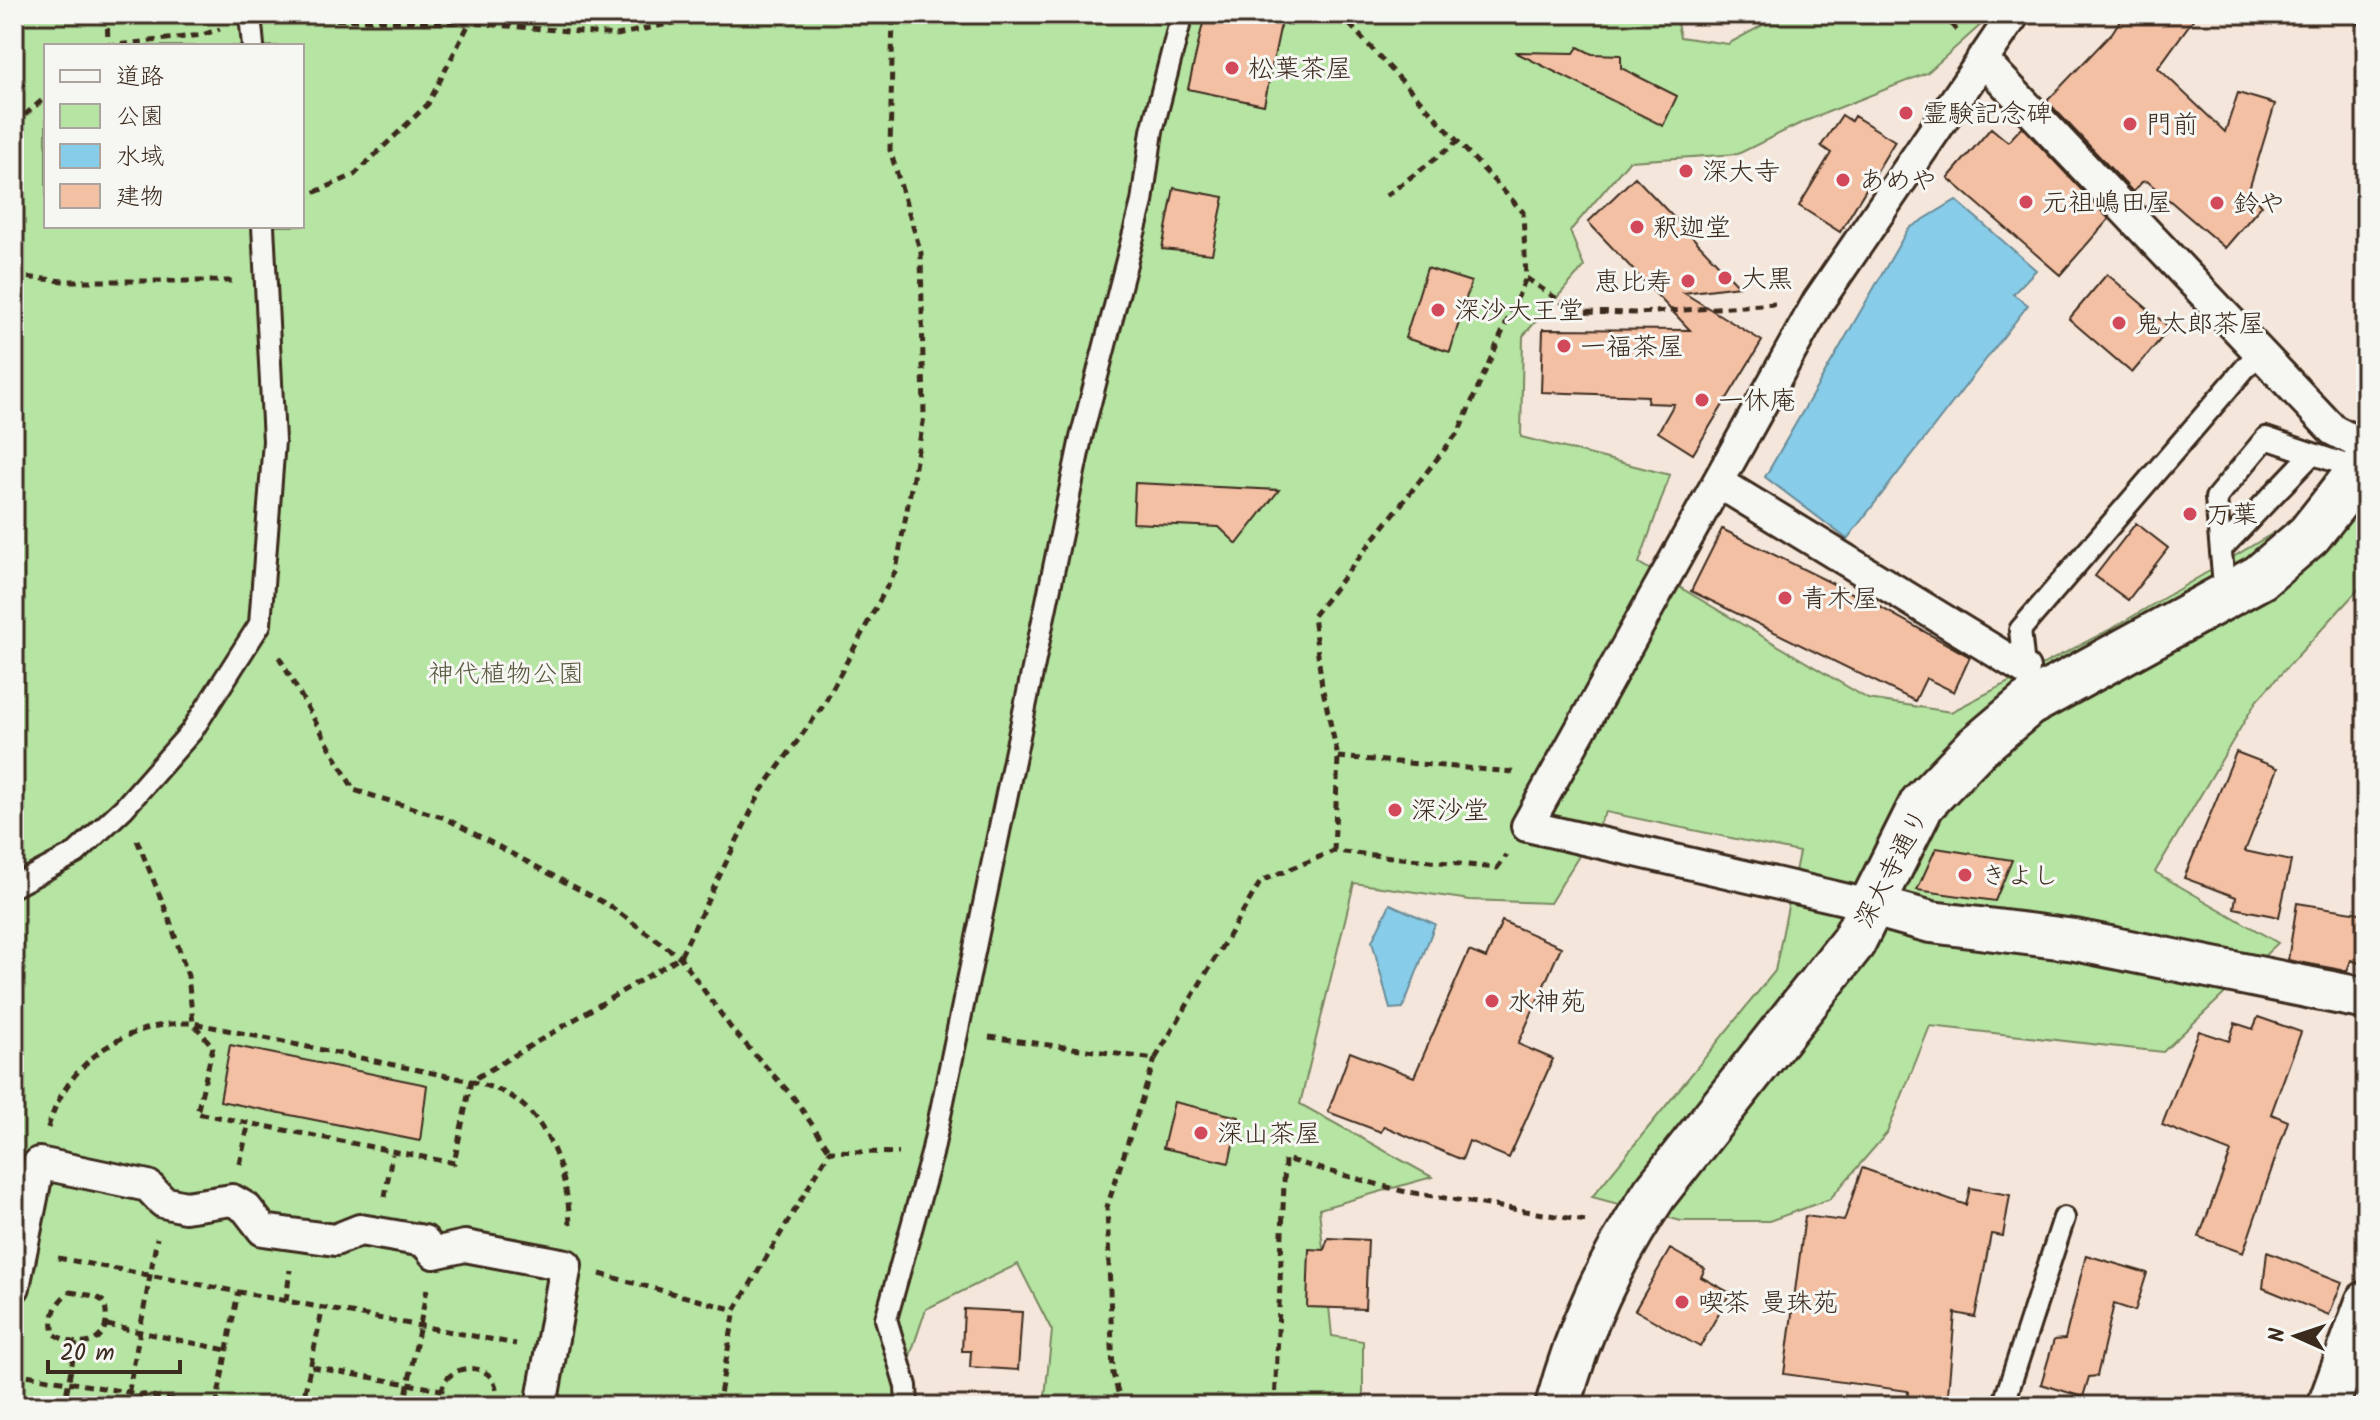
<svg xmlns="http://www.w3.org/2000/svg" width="2380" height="1420" font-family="Kalam,'Klee One',sans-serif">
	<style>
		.green { fill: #b6e4a2; stroke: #788760; stroke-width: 2; fill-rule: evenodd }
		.water { fill: #87cce8; stroke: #698b97; stroke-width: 2 }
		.building { fill: #f3c0a4; stroke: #3b2a1e; stroke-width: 2 }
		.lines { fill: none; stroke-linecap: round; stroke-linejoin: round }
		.service-casing { stroke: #3b2a1e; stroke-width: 26 }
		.pedestrian-casing { stroke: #3b2a1e; stroke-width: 36 }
		.minor-casing { stroke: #3b2a1e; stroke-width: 46 }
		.tertiary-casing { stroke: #3b2a1e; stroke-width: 50 }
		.path { stroke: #3b2a1e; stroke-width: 5; stroke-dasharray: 8 6; stroke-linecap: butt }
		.service { stroke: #f6f6f2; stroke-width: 20 }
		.pedestrian { stroke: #f6f6f2; stroke-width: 30 }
		.minor { stroke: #f6f6f2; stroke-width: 40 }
		.tertiary { stroke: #f6f6f2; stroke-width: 44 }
		.poi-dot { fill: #d1495b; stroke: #f6f6f2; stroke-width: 3 }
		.labels { text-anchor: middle; stroke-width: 6; stroke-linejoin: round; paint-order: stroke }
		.poi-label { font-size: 26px; fill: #3b2a1e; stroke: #f6f6f2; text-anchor: start }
		.park-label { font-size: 26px; fill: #5a583f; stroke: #f6f6f2 }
		.street-label { font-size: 26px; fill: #3b2a1e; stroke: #f6f6f2 }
	</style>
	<rect width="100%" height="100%" fill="#f5e6db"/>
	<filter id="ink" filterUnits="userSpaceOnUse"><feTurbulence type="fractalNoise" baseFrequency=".0125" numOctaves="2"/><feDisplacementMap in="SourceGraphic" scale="16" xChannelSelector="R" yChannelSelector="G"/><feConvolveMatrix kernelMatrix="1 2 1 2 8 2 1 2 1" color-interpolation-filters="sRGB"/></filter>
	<g filter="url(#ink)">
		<path class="green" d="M 14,14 L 1675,14 L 1680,37 L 1728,44 L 1783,14 L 1993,14 L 1927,73 L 1803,122 L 1738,154 L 1629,161 L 1570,231 L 1584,267 L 1523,336 L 1521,437 L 1670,475 L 1639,563 L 1868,699 L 1951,712 L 2113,628 L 2297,519 L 2366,412 L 2366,581 L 2257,700 L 2155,872 L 2278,943 L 2163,1052 L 1930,1026 L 1887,1133 L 1830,1199 L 1769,1221 L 1681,1221 L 1592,1197 L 1775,971 L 1799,852 L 1606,812 L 1550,903 L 1470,900 L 1354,883 L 1300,1104 L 1432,1177 L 1319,1209 L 1332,1336 L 1363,1341 L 1363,1406 L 1044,1406 L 1052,1331 L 1018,1264 L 926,1309 L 893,1406 L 14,1406 ZM 46,46 L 302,46 L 302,226 L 46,226 Z"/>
		<path class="water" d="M 1956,200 L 2036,270 L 2013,294 L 2028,305 L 1847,539 L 1765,477 L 1908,229 Z
			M 1390,904 L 1435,924 L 1403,1008 L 1390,1009 L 1372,941 Z"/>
		<path class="building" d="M 1205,14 L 1283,14 L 1264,105 L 1188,89 Z
			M 2124,14 L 2197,14 L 2158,68 L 2225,132 L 2238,93 L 2275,104 L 2248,193 L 2262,205 L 2225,248 L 2147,181 L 2142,182 L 2133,192 L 2047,101 L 2112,33 Z
			M 1578,47 L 1592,54 L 1621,55 L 1621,68 L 1677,96 L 1663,126 L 1515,52 L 1574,53 Z
			M 1842,115 L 1851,121 L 1854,116 L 1895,141 L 1840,232 L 1799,206 L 1831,153 L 1821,146 Z
			M 2022,127 L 2109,219 L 2060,275 L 1948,178 L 1991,128 L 2008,142 Z
			M 1635,177 L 1739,286 L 1684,293 L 1762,341 L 1693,454 L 1658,432 L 1674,404 L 1647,403 L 1648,396 L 1541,392 L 1543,329 L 1690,330 L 1588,222 Z
			M 1174,188 L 1224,197 L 1212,254 L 1162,249 Z
			M 1427,268 L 1471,282 L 1450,352 L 1405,338 Z
			M 2107,274 L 2170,328 L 2132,373 L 2069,319 Z
			M 1135,483 L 1279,490 L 1237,544 L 1219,527 L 1133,523 Z
			M 2136,523 L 2168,548 L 2128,600 L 2095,576 Z
			M 1722,529 L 1878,606 L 1970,657 L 1954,692 L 1926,678 L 1915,701 L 1691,591 Z
			M 2236,752 L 2278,768 L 2245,851 L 2291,861 L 2279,917 L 2234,908 L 2236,897 L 2184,878 Z
			M 1936,848 L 2012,860 L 1995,901 L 1917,890 Z
			M 2297,903 L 2366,914 L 2366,966 L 2351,960 L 2347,971 L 2288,960 Z
			M 1502,921 L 1561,947 L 1518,1044 L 1553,1059 L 1509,1158 L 1469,1141 L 1462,1160 L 1384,1126 L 1381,1132 L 1328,1112 L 1350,1052 L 1414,1077 L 1469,951 L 1486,958 Z
			M 2258,1017 L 2301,1032 L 2271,1114 L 2288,1121 L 2243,1253 L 2199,1237 L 2231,1152 L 2162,1125 L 2199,1031 L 2229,1041 L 2235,1023 L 2253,1029 Z
			M 230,1045 L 427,1085 L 420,1141 L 220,1101 Z
			M 1174,1102 L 1239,1117 L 1229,1163 L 1163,1148 Z
			M 1862,1168 L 1966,1205 L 1970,1188 L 2010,1195 L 2003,1236 L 1991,1234 L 1975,1317 L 1955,1313 L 1947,1406 L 1907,1406 L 1908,1391 L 1784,1374 L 1805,1216 L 1844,1221 Z
			M 1328,1238 L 1368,1240 L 1365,1309 L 1307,1307 L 1309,1249 L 1324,1250 Z
			M 1670,1249 L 1705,1269 L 1701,1277 L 1730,1293 L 1700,1347 L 1635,1310 Z
			M 2267,1252 L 2342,1282 L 2329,1315 L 2263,1288 Z
			M 2086,1255 L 2147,1273 L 2135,1311 L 2114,1304 L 2097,1376 L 2089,1377 L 2083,1397 L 2041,1384 L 2054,1340 L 2065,1339 Z
			M 964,1309 L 1022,1312 L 1018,1370 L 970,1367 L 971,1351 L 962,1351 Z"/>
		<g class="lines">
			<defs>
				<path id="service" d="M 250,14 L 253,46
					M 2221,549 L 2312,454
					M 2225,596 L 2216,498 L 2266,438 L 2361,470
					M 2025,676 L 2020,630 L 2259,352
					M 14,886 L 76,853 L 124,808 L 191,732 L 260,624 L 274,441 L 263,226
					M 907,1406 L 906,1386 L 886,1319 L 932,1154 L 1081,438 L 1142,202 L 1152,131 L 1182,14
					M 2003,1406 L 2064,1218"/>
				<path id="pedestrian" d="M 1982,59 L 2333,430 L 2366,447
					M 1718,482 L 2024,669
					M 1870,905 L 1527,826 L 1818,302 L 2014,14
					M 14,1287 L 39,1163 L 148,1186 L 163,1202 L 185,1207 L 232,1200 L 246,1208 L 263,1230 L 335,1240 L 360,1230 L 424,1241 L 434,1253 L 465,1246 L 566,1265 L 541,1406"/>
				<path id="minor" d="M 1870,905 L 1931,922 L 2075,940 L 2366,999
					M 2328,1406 L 2366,1302"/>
				<path id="tertiary" d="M 1558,1406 C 1579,1327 1610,1261 1655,1193 L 1853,942 L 1922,804 L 1976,748 L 2028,704 L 2260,577 L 2309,535 L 2366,463"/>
			</defs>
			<use href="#service" class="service-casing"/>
			<use href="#pedestrian" class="pedestrian-casing"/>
			<use href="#minor" class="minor-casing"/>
			<use href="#tertiary" class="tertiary-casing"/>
			<path class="path" d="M 107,14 L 108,45
				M 1340,14 L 1523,212 L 1526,278 L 1576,312 L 1639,313 L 1775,304
				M 1942,14 L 1958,32
				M 2344,14 L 2366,28
				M 280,18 L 471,23 L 617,35 L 714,14
				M 107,46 L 202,35 L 220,29
				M 14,124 L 46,97
				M 1386,196 L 1458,141
				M 302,198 L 354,175 L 428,104 L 474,14
				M 14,276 L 64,281 L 232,281
				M 279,657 L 354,790 L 445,818 L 610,906 L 680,957 L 731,1028 L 794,1098 L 830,1151
				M 1338,757 L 1513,772
				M 137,840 L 169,918 L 188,976 L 193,1023 L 213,1047 L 197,1113 L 454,1163 L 471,1081 L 680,957 L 761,791 L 823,706 L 896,570 L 924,417 L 921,253 L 890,150 L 893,14
				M 1334,851 L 1338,757 L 1322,686 L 1313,616 L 1459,431 L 1526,278
				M 989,1037 L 1155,1059 L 1261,881 L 1334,851 L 1497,868 L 1507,855
				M 48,1128 C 66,1062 126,1021 193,1023 L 471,1081 C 483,1085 496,1088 507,1094 C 551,1118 569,1181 570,1227
				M 240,1164 L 248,1126
				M 385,1197 L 392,1154
				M 58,1258 L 516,1344
				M 600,1274 L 735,1310 L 830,1151 L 899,1153
				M 70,1292 L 95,1296 L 104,1302 C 115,1341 85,1354 54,1334 C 50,1316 55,1302 70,1292 Z
				M 286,1301 L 290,1270
				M 107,1325 L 226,1350
				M 312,1367 L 442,1390
				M 14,1373 L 210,1406
				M 64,1406 L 76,1343
				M 126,1406 L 157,1238
				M 216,1406 L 238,1292
				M 302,1406 L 323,1307
				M 404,1406 L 427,1289
				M 444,1406 C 427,1360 509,1352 495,1406
				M 718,1406 L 735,1310
				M 1122,1406 L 1113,1374 L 1107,1207 L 1155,1059
				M 1275,1406 L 1285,1159 L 1402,1191 L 1586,1221"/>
			<use href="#service" class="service"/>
			<use href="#pedestrian" class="pedestrian"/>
			<use href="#minor" class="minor"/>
			<use href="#tertiary" class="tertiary"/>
		</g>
	</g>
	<g class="poi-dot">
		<circle cx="1232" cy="68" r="8"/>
		<circle cx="1906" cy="113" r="8"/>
		<circle cx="2130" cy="124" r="8"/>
		<circle cx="1686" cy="171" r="8"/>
		<circle cx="1843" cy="180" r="8"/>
		<circle cx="2026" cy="202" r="8"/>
		<circle cx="2217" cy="203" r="8"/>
		<circle cx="1637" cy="227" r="8"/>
		<circle cx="1725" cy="278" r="8"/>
		<circle cx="1688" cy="281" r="8"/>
		<circle cx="1438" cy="310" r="8"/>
		<circle cx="2119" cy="323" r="8"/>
		<circle cx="1564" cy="346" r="8"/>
		<circle cx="1702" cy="400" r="8"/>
		<circle cx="2190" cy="514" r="8"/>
		<circle cx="1785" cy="598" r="8"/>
		<circle cx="1395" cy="810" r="8"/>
		<circle cx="1965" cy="875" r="8"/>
		<circle cx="1492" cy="1001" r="8"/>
		<circle cx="1201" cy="1133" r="8"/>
		<circle cx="1682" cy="1302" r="8"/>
	</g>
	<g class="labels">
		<g class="poi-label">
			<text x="1248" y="77">松葉茶屋</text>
			<text x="1922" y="122">霊験記念碑</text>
			<text x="2146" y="133">門前</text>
			<text x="1702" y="180">深大寺</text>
			<text x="1859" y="189">あめや</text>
			<text x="2042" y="211">元祖嶋田屋</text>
			<text x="2233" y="212">鈴や</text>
			<text x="1653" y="236">釈迦堂</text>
			<text x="1741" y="287">大黒</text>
			<text x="1672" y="290" text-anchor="end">恵比寿</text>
			<text x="1454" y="319">深沙大王堂</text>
			<text x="2135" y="332">鬼太郎茶屋</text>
			<text x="1580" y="355">一福茶屋</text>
			<text x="1718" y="409">一休庵</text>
			<text x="2206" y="523">万葉</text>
			<text x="1801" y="607">青木屋</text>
			<text x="1411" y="819">深沙堂</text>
			<text x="1981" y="884">きよし</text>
			<text x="1508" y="1010">水神苑</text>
			<text x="1217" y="1142">深山茶屋</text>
			<text x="1698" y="1311">喫茶 曼珠苑</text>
		</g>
		<g class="park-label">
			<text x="506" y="682">神代植物公園</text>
		</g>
		<g class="street-label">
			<text transform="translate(1891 868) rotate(-63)" y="9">深大寺通り</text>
		</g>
	</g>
	<rect width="2380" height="1420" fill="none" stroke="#f6f6f2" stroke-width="48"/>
	<rect x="24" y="24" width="2332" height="1372" fill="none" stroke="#3b2a1e" stroke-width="3" filter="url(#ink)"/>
	<rect x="44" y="44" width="260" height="184" fill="#f6f6f2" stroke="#aba49d" stroke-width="2"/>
	<rect x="60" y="70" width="40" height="12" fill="#f6f6f2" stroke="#aba49d" stroke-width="2"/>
	<text x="116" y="84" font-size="24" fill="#3b2a1e">道路</text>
	<rect x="60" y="104" width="40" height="24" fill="#b6e4a2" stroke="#aba49d" stroke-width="2"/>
	<text x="116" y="124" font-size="24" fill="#3b2a1e">公園</text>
	<rect x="60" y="144" width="40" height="24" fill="#87cce8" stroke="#aba49d" stroke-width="2"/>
	<text x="116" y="164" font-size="24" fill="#3b2a1e">水域</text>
	<rect x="60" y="184" width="40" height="24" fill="#f3c0a4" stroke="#aba49d" stroke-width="2"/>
	<text x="116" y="204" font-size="24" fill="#3b2a1e">建物</text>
	<g transform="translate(2296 1336) rotate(273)" stroke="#f6f6f2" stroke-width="6" paint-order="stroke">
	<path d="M0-6L14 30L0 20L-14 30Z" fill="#3b2a1e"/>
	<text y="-12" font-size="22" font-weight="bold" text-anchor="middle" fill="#3b2a1e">N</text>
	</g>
	<path d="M48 1360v12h132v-12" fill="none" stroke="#3b2a1e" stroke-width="4"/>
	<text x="60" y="1360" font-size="24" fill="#3b2a1e" stroke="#f6f6f2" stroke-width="6" paint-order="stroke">20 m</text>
</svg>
